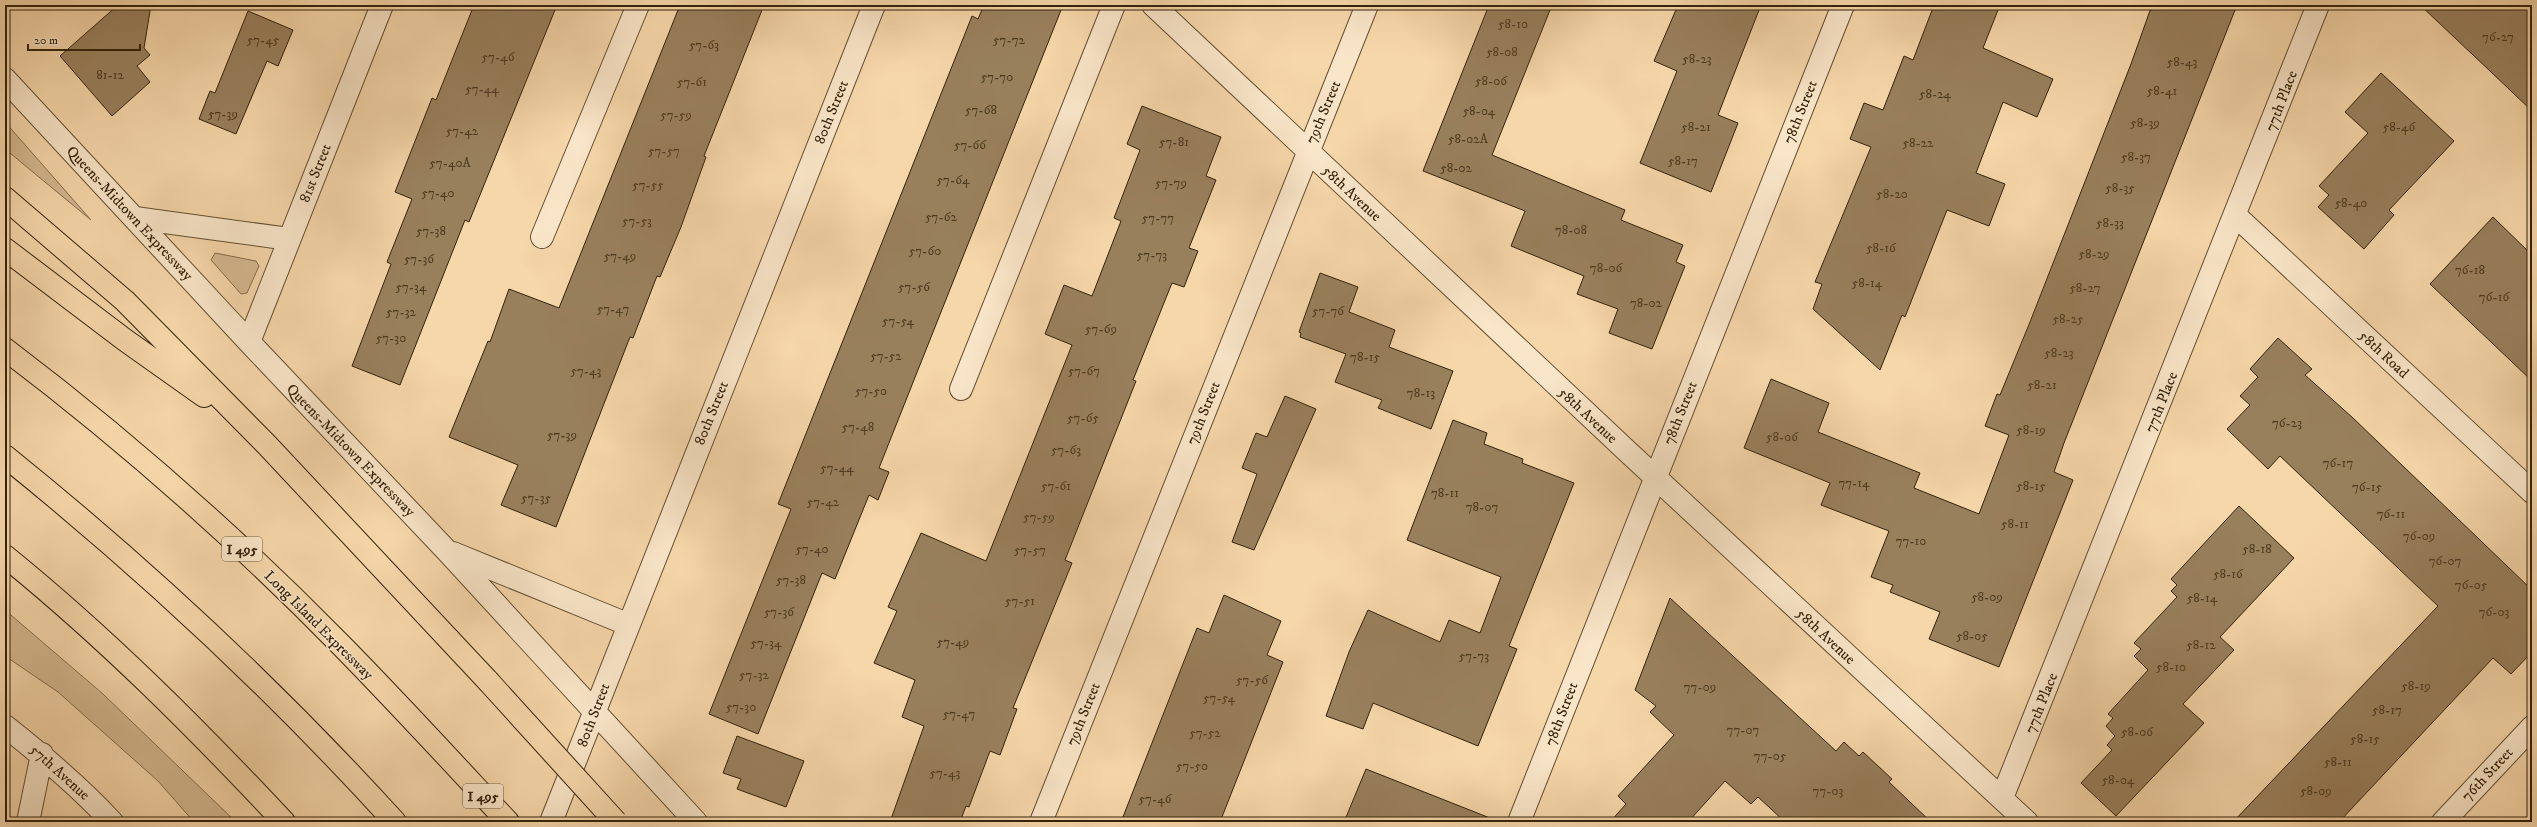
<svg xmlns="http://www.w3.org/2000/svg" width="2537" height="827" font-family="'IM FELL DW Pica',serif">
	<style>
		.green { fill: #d5b88f; stroke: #846d4c }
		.building { fill: #99805d; stroke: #34220a }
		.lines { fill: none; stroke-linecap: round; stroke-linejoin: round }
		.minor-casing { stroke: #644f32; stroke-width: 24 }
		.highway-casing { stroke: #34220a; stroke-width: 24 }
		.minor { stroke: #f9e5c8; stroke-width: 22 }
		.highway { stroke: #f6d7aa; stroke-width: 22 }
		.highway-bridge-casing { stroke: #34220a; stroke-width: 24; stroke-linecap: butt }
		.highway-bridge { stroke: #f6d7aa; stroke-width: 22 }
		.labels { text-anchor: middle; stroke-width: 3; stroke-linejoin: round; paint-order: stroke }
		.number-label { font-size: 13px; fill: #4d3a1f }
		.shield { fill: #f9e5c8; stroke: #6f5c43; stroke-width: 1 }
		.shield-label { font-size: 14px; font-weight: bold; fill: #34220a }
		.street-label { font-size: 15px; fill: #34220a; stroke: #f9e5c8 }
	</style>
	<rect width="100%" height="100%" fill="#f6d7aa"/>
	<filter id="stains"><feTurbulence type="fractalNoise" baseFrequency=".005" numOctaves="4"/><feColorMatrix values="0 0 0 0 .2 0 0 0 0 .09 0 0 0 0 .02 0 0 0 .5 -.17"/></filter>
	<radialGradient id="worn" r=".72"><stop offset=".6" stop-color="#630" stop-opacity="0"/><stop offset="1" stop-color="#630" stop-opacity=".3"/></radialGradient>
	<path class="green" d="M 5,122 L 91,220 L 5,149 Z
		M 215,253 L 256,261 L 259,266 L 247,293 L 241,294 L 211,260 Z
		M 5,610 L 103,694 L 236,822 L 194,822 L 158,781 L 58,692 L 5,656 Z"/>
	<path class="building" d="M 118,5 L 151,5 L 144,48 L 150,55 L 137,66 L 150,82 L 112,116 L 60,56 Z
		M 474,5 L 557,5 L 469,222 L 465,220 L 400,385 L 352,366 L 391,264 L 387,262 L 412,199 L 395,192 L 432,98 L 436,100 Z
		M 680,5 L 764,5 L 704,156 L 706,157 L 681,227 L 660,277 L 657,276 L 633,338 L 630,337 L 556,527 L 501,505 L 518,465 L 449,437 L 488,341 L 490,342 L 509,289 L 559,308 Z
		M 984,5 L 1063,5 L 879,468 L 889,472 L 878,500 L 869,495 L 835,579 L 822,573 L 758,734 L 709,714 L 791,509 L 778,504 L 972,16 L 978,19 Z
		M 1489,5 L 1552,5 L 1492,155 L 1625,210 L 1621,220 L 1683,245 L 1676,262 L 1685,266 L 1652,349 L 1609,333 L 1618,309 L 1577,294 L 1584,276 L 1511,246 L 1525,211 L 1423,171 Z
		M 1678,5 L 1761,5 L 1718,115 L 1738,123 L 1711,192 L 1640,163 L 1677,71 L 1654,61 Z
		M 1934,5 L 2000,5 L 1983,48 L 2053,79 L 2037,117 L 2003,102 L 1976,173 L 2005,184 L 1989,226 L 1947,210 L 1905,317 L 1902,315 L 1880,370 L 1813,309 L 1822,284 L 1815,282 L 1871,147 L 1850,139 L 1864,103 L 1883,110 L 1904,56 L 1913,60 Z
		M 2152,5 L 2237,5 L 2064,443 L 2054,472 L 2073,480 L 1999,667 L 1929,639 L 1940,612 L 1890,592 L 1893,585 L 1871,577 L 1889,531 L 1821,505 L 1830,483 L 1744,448 L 1771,379 L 1829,403 L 1818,432 L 1920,473 L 1914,488 L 1979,514 L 2009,435 L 1985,426 L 1997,394 L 2000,395 L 2030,322 L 2131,64 Z
		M 2420,5 L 2532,5 L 2532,111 L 2490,71 Z
		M 248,11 L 293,30 L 278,66 L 267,61 L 236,134 L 199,119 L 210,91 L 215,93 Z
		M 2381,73 L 2454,141 L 2389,210 L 2394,215 L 2364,249 L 2318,207 L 2329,195 L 2319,186 L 2368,133 L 2345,112 Z
		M 1142,106 L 1221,137 L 1206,176 L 1216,180 L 1189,248 L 1198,251 L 1184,287 L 1172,283 L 1133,380 L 1136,381 L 1065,560 L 1072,563 L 1013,708 L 1017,709 L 1000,755 L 990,751 L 969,807 L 966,806 L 960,822 L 890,822 L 924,726 L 902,717 L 915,680 L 874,663 L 897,611 L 888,607 L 921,533 L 986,561 L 1072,345 L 1045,334 L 1064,285 L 1092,296 L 1121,221 L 1114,218 L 1140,150 L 1127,144 Z
		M 2493,217 L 2532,255 L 2532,381 L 2430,284 Z
		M 1320,273 L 1358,287 L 1349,312 L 1395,330 L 1389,347 L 1453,371 L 1431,429 L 1378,408 L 1382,400 L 1335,382 L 1346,354 L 1300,337 L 1301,333 L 1299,332 Z
		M 2278,338 L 2312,369 L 2305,375 L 2353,418 L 2532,590 L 2532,652 L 2511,674 L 2493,658 L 2339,822 L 2233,822 L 2438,606 L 2280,456 L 2268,469 L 2227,429 L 2250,405 L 2240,396 L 2258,377 L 2250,369 Z
		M 1285,396 L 1316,409 L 1254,550 L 1232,542 L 1257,474 L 1242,468 L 1256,433 L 1267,437 Z
		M 1453,420 L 1487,433 L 1484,444 L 1523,459 L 1522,463 L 1574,483 L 1509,646 L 1517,649 L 1478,746 L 1373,703 L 1363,729 L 1326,716 L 1349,652 L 1368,610 L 1440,642 L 1449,620 L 1480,633 L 1501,577 L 1407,540 Z
		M 2239,506 L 2294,558 L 2220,637 L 2234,650 L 2183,704 L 2204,723 L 2116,816 L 2081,783 L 2112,750 L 2107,745 L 2115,736 L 2106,726 L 2113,718 L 2108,714 L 2148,670 L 2134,656 L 2141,649 L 2134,643 L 2177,597 L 2171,591 L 2177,585 L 2171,579 Z
		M 1224,595 L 1281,621 L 1267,655 L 1283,662 L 1220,822 L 1121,822 L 1197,628 L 1209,633 Z
		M 1670,598 L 1836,751 L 1844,742 L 1859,756 L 1863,752 L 1892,779 L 1889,782 L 1931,822 L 1785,822 L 1758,797 L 1751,804 L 1725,781 L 1688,822 L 1610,822 L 1626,804 L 1618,796 L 1674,735 L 1650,712 L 1656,706 L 1635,690 Z
		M 737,736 L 804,761 L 786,807 L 737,789 L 741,779 L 723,773 Z
		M 1366,769 L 1495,820 L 1495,822 L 1344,822 Z"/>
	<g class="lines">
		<defs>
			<path id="minor" d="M 1153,5 L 1628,452 L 2027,822
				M 5,79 L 249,342 L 447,551 L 696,822
				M 2236,216 L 2532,492
				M 135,218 L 289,239
				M 542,237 L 638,5
				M 249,342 L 382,5
				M 961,389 L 1114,5
				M 453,553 L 627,624
				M 5,726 C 43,756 79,786 112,822
				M 2002,798 L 2318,5
				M 28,822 L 42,754
				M 551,822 L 874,5
				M 1041,822 L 1367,5
				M 1519,822 L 1843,5
				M 2443,822 L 2532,727"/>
			<path id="highway" d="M 5,198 L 125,301 L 267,445 L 488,681
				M 5,249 L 125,340 L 204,396
				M 5,349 C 124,439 237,539 341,645 C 398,703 453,763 508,822
				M 5,456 C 144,568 275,690 395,822
				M 5,556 C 105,637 196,728 284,822"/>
		</defs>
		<use href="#minor" class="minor-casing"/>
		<use href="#highway" class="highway-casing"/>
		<use href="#minor" class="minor"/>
		<use href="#highway" class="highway"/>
		<defs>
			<path id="highway-bridge" d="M 488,681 L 616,822"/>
		</defs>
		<use href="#highway-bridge" class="highway-bridge-casing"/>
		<use href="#highway-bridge" class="highway-bridge"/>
	</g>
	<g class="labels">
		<g class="number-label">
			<text x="1513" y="28">58-10</text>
			<text x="2498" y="41">76-27</text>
			<text x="263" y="44">57-45</text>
			<text x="1009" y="44">57-72</text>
			<text x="704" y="49">57-63</text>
			<text x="1502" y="56">58-08</text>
			<text x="498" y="61">57-46</text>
			<text x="1697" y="63">58-23</text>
			<text x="2182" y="66">58-43</text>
			<text x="110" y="79">81-12</text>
			<text x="997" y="81">57-70</text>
			<text x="1491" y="85">58-06</text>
			<text x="692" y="86">57-61</text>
			<text x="482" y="93">57-44</text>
			<text x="2162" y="95">58-41</text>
			<text x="1935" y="98">58-24</text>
			<text x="981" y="114">57-68</text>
			<text x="1479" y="115">58-04</text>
			<text x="223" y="118">57-39</text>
			<text x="676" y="119">57-59</text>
			<text x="2145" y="127">58-39</text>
			<text x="1696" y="131">58-21</text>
			<text x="2399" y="131">58-46</text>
			<text x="462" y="135">57-42</text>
			<text x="1468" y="143">58-02A</text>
			<text x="1174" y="146">57-81</text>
			<text x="1918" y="147">58-22</text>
			<text x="970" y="149">57-66</text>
			<text x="664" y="155">57-57</text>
			<text x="2136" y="161">58-37</text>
			<text x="1683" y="165">58-17</text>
			<text x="450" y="167">57-40A</text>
			<text x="1456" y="172">58-02</text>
			<text x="953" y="184">57-64</text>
			<text x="1171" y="187">57-79</text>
			<text x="648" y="189">57-55</text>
			<text x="2120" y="192">58-35</text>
			<text x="438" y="197">57-40</text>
			<text x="1892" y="198">58-20</text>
			<text x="2351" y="207">58-40</text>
			<text x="941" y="221">57-62</text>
			<text x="1158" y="222">57-77</text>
			<text x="637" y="225">57-53</text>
			<text x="2110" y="227">58-33</text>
			<text x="1571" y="234">78-08</text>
			<text x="431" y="235">57-38</text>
			<text x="1881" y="252">58-16</text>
			<text x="925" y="255">57-60</text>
			<text x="2094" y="258">58-29</text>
			<text x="1152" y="259">57-73</text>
			<text x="620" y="260">57-49</text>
			<text x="419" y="263">57-36</text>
			<text x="1606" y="272">78-06</text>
			<text x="2470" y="274">76-18</text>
			<text x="1867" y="287">58-14</text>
			<text x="411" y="291">57-34</text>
			<text x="914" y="291">57-56</text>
			<text x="2085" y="292">58-27</text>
			<text x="2494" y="301">76-16</text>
			<text x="1646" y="307">78-02</text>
			<text x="613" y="313">57-47</text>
			<text x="1328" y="315">57-76</text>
			<text x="401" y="316">57-32</text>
			<text x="2068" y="323">58-25</text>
			<text x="898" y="325">57-54</text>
			<text x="1101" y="333">57-69</text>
			<text x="391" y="342">57-30</text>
			<text x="2059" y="357">58-23</text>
			<text x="886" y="360">57-52</text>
			<text x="1365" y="361">78-15</text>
			<text x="586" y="375">57-43</text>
			<text x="1084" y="375">57-67</text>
			<text x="2042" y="389">58-21</text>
			<text x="871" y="395">57-50</text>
			<text x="1421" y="397">78-13</text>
			<text x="1083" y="422">57-65</text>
			<text x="2287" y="427">76-23</text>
			<text x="858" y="431">57-48</text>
			<text x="2031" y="434">58-19</text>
			<text x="562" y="439">57-39</text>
			<text x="1782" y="441">58-06</text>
			<text x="1066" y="454">57-63</text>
			<text x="2338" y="467">76-17</text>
			<text x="837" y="472">57-44</text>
			<text x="1854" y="487">77-14</text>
			<text x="1056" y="490">57-61</text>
			<text x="2031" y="490">58-15</text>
			<text x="2367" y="491">76-15</text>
			<text x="1445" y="497">78-11</text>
			<text x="536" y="502">57-35</text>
			<text x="823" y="506">57-42</text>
			<text x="1482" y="511">78-07</text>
			<text x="2391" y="518">76-11</text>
			<text x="1039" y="521">57-59</text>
			<text x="2015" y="528">58-11</text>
			<text x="2419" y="540">76-09</text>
			<text x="1911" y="545">77-10</text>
			<text x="812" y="553">57-40</text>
			<text x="2257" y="553">58-18</text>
			<text x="1030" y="554">57-57</text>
			<text x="2445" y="565">76-07</text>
			<text x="2228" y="578">58-16</text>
			<text x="791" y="584">57-38</text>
			<text x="2471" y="589">76-05</text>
			<text x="1987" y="601">58-09</text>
			<text x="2202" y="602">58-14</text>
			<text x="1020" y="605">57-51</text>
			<text x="779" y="616">57-36</text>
			<text x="2494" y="616">76-03</text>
			<text x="1972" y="640">58-05</text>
			<text x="953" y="646">57-49</text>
			<text x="766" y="647">57-34</text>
			<text x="2201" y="649">58-12</text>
			<text x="1474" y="660">57-73</text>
			<text x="2171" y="671">58-10</text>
			<text x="754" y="679">57-32</text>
			<text x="1252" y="684">57-56</text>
			<text x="2416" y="690">58-19</text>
			<text x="1700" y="691">77-09</text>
			<text x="1219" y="702">57-54</text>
			<text x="741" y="711">57-30</text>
			<text x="2387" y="714">58-17</text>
			<text x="959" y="718">57-47</text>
			<text x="1743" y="734">77-07</text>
			<text x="2137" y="736">58-06</text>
			<text x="1205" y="737">57-52</text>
			<text x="2365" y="743">58-15</text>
			<text x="1770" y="760">77-05</text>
			<text x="2338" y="766">58-11</text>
			<text x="1192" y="770">57-50</text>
			<text x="945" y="777">57-43</text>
			<text x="2118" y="784">58-04</text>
			<text x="1828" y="795">77-03</text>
			<text x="2316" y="795">58-09</text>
			<text x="1155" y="803">57-46</text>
		</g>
		<g class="shield">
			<rect x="222" y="537" width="40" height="24" rx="3"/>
			<rect x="463" y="784" width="40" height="24" rx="3"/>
		</g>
		<g class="shield-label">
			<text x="242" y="554">I 495</text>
			<text x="483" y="801">I 495</text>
		</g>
		<g class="street-label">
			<text transform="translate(2281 101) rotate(-69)" y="5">77th Place</text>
			<text transform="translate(831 112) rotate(-68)" y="5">80th Street</text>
			<text transform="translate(1323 112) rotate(-67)" y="5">79th Street</text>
			<text transform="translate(1800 112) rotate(-68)" y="5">78th Street</text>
			<text transform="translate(315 173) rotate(-68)" y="5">81st Street</text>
			<text transform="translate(1352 193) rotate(43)" y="5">58th Avenue</text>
			<text transform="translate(130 213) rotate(47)" y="5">Queens-Midtown Expressway</text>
			<text transform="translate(2384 354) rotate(43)" y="5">58th Road</text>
			<text transform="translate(2161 402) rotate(-68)" y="5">77th Place</text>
			<text transform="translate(711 413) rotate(-68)" y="5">80th Street</text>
			<text transform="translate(1203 413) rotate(-68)" y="5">79th Street</text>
			<text transform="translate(1680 413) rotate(-68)" y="5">78th Street</text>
			<text transform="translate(1588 415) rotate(43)" y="5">58th Avenue</text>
			<text transform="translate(351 450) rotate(46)" y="5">Queens-Midtown Expressway</text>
			<text transform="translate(319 625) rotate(45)" y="5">Long Island Expressway</text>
			<text transform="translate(1826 636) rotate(43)" y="5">58th Avenue</text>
			<text transform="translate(2041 703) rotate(-68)" y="5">77th Place</text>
			<text transform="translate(1083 714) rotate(-68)" y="5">79th Street</text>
			<text transform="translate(1561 714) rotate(-69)" y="5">78th Street</text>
			<text transform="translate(593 715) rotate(-69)" y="5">80th Street</text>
			<text transform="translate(60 772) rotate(42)" y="5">57th Avenue</text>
			<text transform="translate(2487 774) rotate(-47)" y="5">76th Street</text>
		</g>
	</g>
	<rect width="2537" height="827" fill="none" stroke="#f6d7aa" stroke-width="20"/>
	<rect x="6" y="6" width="2525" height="815" fill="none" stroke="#34220a" stroke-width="2"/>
	<rect x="10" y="10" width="2517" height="807" fill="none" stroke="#34220a"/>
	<path d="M28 44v6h112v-6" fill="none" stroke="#34220a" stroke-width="2"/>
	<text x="34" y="44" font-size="12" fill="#34220a" stroke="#f9e5c8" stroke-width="3" paint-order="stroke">20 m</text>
	<rect width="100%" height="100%" filter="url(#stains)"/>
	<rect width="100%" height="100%" fill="url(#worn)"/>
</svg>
